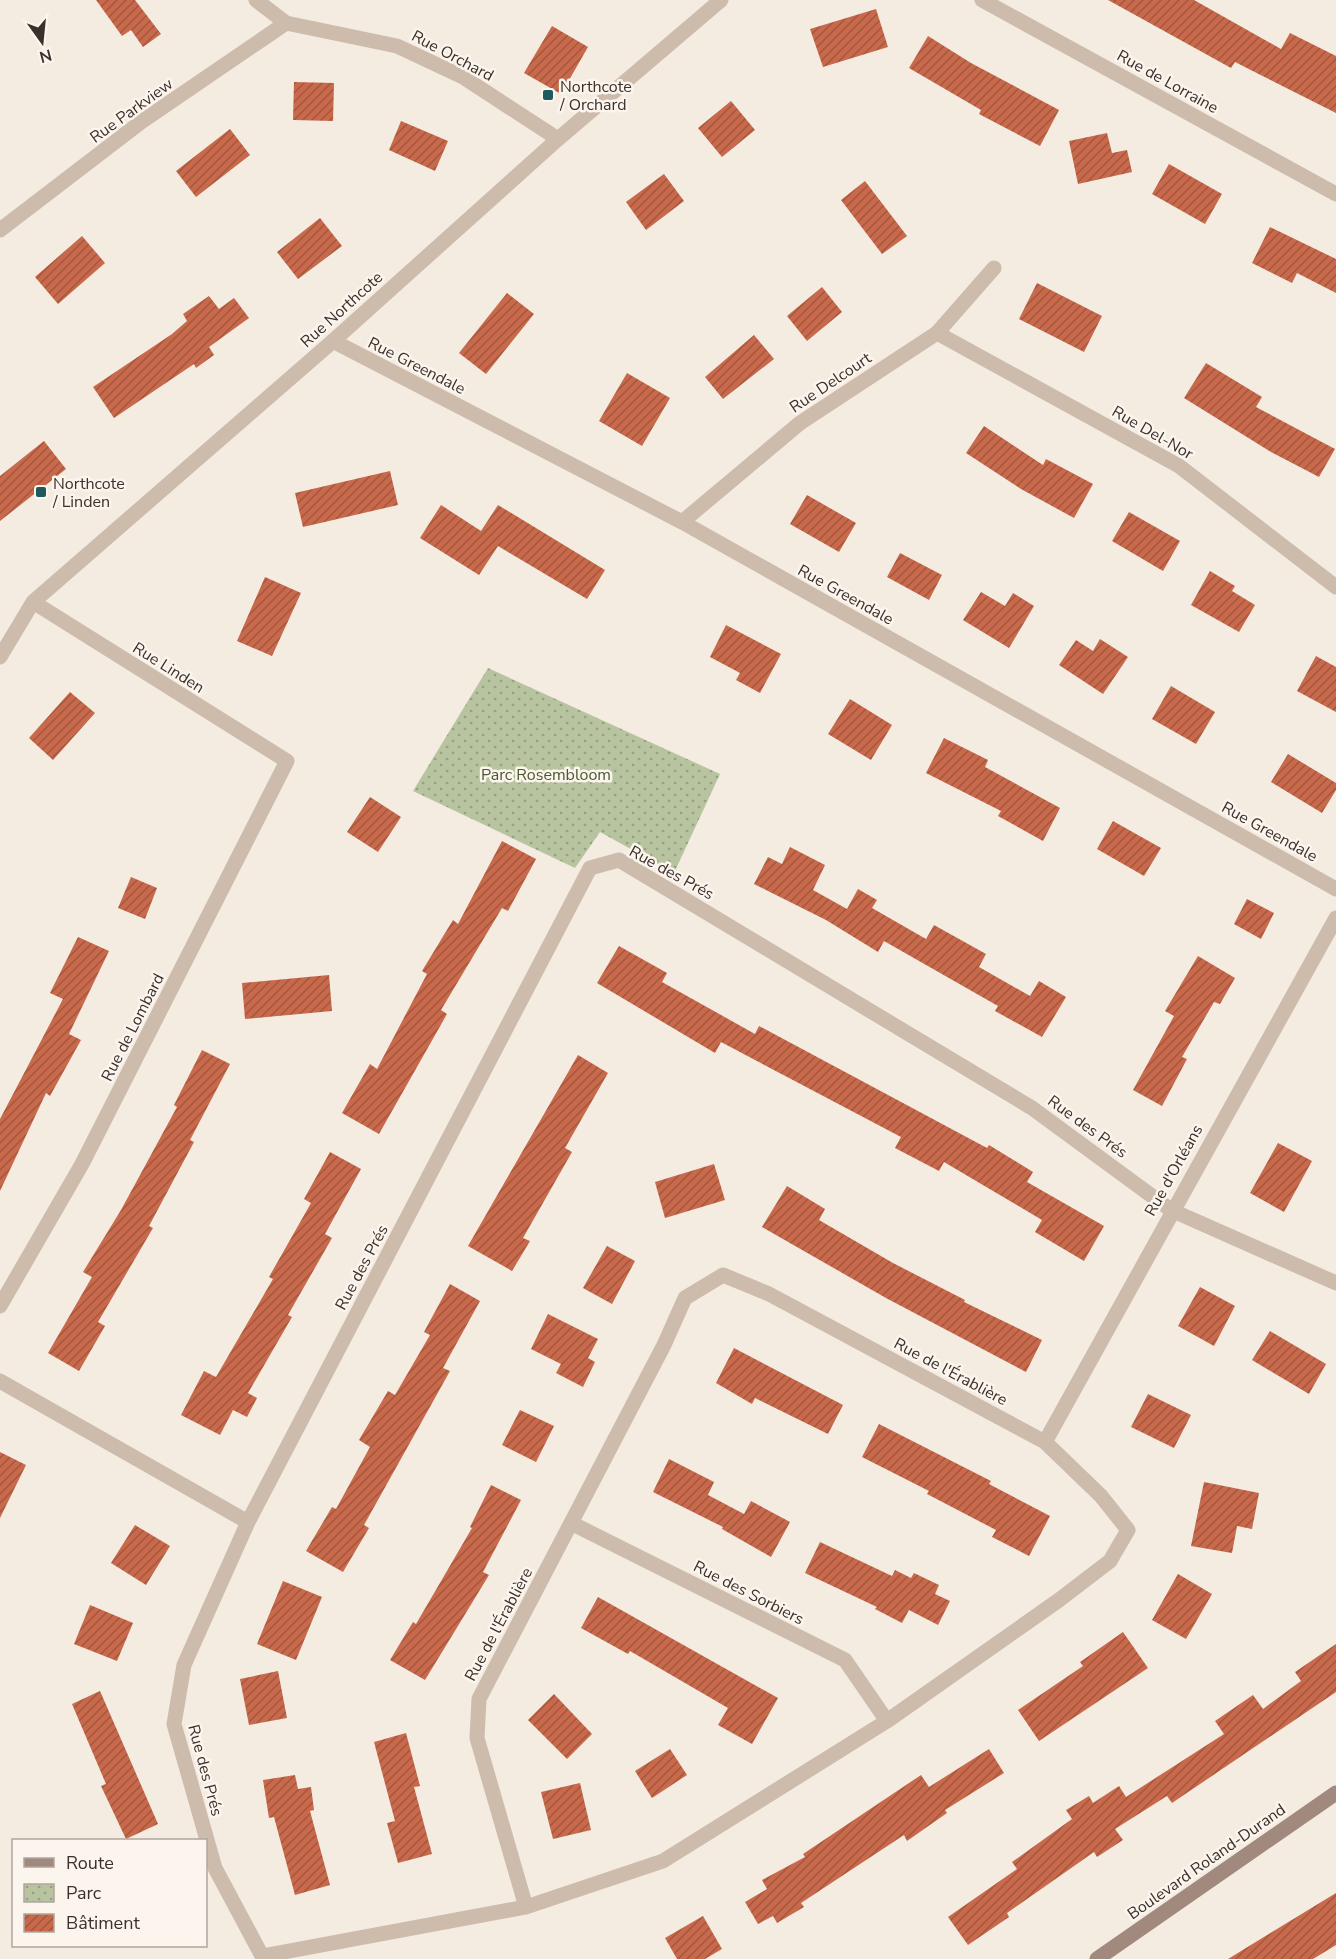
<svg xmlns="http://www.w3.org/2000/svg" width="1336" height="1959" font-family="'Nunito Sans',sans-serif">
	<style>
		.park { fill: url(#park-dots) }
		.building { fill: url(#building-hatch) }
		.lines { fill: none; stroke-linecap: round; stroke-linejoin: round }
		.street { stroke: #cdbbac; stroke-width: 15 }
		.secondary { stroke: #a18a7d; stroke-width: 15 }
		.poi-dot { fill: #1f5a5e; stroke: #fbf5ee; stroke-width: 2 }
		.labels { text-anchor: middle; stroke-width: 5; stroke-linejoin: round; paint-order: stroke }
		.street-label { font-size: 16px; fill: #3b302b; stroke: #fbf5ee }
		.poi-label { font-size: 16px; fill: #3b302b; stroke: #fbf5ee; text-anchor: start }
		.park-label { font-size: 16px; fill: #4a5a2e; stroke: #fbf5ee }
	</style>
	<defs>
		<pattern id="park-dots" width="8" height="8" patternUnits="userSpaceOnUse" patternTransform="scale(1.5)"><rect width="8" height="8" fill="#b8c4a0"/><path d="M2 2h.1M6 6h.1" fill="none" stroke="#97a083" stroke-width="1.8" stroke-linecap="round"/></pattern>
		<pattern id="building-hatch" width="6" height="6" patternUnits="userSpaceOnUse" patternTransform="scale(1.5)"><rect width="6" height="6" fill="#c8694b"/><path d="M-1 1l2-2M0 6l6-6M5 7l2-2" fill="none" stroke="#a4573f"/></pattern>
	</defs>
	<rect width="100%" height="100%" fill="#f4ebe1"/>
	<path class="park" d="M 488,668 L 720,774 L 674,873 L 600,832 L 575,868 L 413,791 Z"/>
	<path class="building" d="M 96,0 L 135,0 L 161,34 L 143,47 L 131,30 L 122,36 Z
		M 1108,0 L 1194,0 L 1281,49 L 1290,33 L 1336,56 L 1336,113 L 1235,62 L 1231,68 Z
		M 876,9 L 888,47 L 823,67 L 810,29 Z
		M 552,26 L 588,47 L 561,94 L 524,73 Z
		M 928,36 L 971,63 L 1059,110 L 1040,146 L 979,114 L 981,110 L 909,68 Z
		M 294,82 L 334,83 L 333,121 L 293,120 Z
		M 731,101 L 755,130 L 722,157 L 698,128 Z
		M 401,121 L 448,141 L 435,171 L 389,150 Z
		M 230,129 L 250,155 L 196,197 L 176,171 Z
		M 1107,133 L 1112,153 L 1127,150 L 1132,172 L 1078,184 L 1069,141 Z
		M 1169,164 L 1222,194 L 1205,224 L 1152,194 Z
		M 664,174 L 684,201 L 646,230 L 626,202 Z
		M 865,181 L 907,236 L 882,254 L 841,200 Z
		M 320,218 L 342,246 L 298,279 L 277,252 Z
		M 1270,227 L 1336,259 L 1336,293 L 1297,273 L 1292,283 L 1252,263 Z
		M 82,236 L 105,263 L 58,304 L 35,277 Z
		M 1037,283 L 1102,316 L 1084,352 L 1019,319 Z
		M 822,287 L 842,312 L 807,341 L 787,316 Z
		M 507,293 L 534,314 L 486,374 L 459,353 Z
		M 209,296 L 219,309 L 234,298 L 249,318 L 209,347 L 214,355 L 196,368 L 194,364 L 114,418 L 93,387 L 172,334 L 187,321 L 183,314 Z
		M 754,335 L 774,359 L 723,399 L 705,377 Z
		M 1206,363 L 1262,397 L 1256,407 L 1335,449 L 1319,477 L 1271,452 L 1184,398 Z
		M 627,373 L 670,398 L 642,446 L 599,421 Z
		M 984,426 L 1043,465 L 1046,459 L 1093,484 L 1074,518 L 1021,489 L 966,453 Z
		M 44,441 L 66,469 L 0,521 L 0,476 Z
		M 390,471 L 398,505 L 303,527 L 295,493 Z
		M 807,495 L 856,523 L 839,552 L 790,524 Z
		M 441,505 L 481,531 L 498,505 L 605,570 L 587,599 L 498,546 L 479,575 L 420,538 Z
		M 1129,512 L 1180,541 L 1163,571 L 1112,541 Z
		M 900,553 L 942,575 L 929,600 L 887,577 Z
		M 1210,571 L 1235,586 L 1232,591 L 1255,605 L 1239,632 L 1191,605 Z
		M 265,577 L 301,593 L 272,656 L 237,641 Z
		M 981,592 L 1005,606 L 1013,593 L 1034,606 L 1009,648 L 963,620 Z
		M 726,625 L 781,654 L 760,693 L 736,680 L 740,673 L 710,657 Z
		M 1100,639 L 1128,657 L 1103,694 L 1059,665 L 1076,640 L 1093,651 Z
		M 1316,656 L 1336,667 L 1336,712 L 1297,691 Z
		M 1171,686 L 1215,712 L 1196,744 L 1152,719 Z
		M 70,692 L 95,713 L 53,760 L 29,738 Z
		M 850,699 L 892,725 L 871,760 L 828,734 Z
		M 944,738 L 988,760 L 985,767 L 1060,808 L 1043,841 L 998,816 L 1001,811 L 926,773 Z
		M 1288,754 L 1336,783 L 1336,790 L 1322,813 L 1271,782 Z
		M 370,797 L 401,817 L 378,852 L 347,832 Z
		M 1113,821 L 1161,848 L 1144,876 L 1097,849 Z
		M 502,841 L 536,859 L 508,911 L 502,908 L 441,1010 L 447,1014 L 379,1134 L 342,1113 L 370,1064 L 377,1069 L 427,974 L 422,971 L 453,920 L 458,924 Z
		M 790,847 L 825,865 L 813,890 L 847,909 L 858,889 L 877,900 L 872,908 L 926,939 L 934,925 L 986,954 L 979,967 L 1030,996 L 1039,981 L 1066,997 L 1042,1037 L 995,1011 L 998,1006 L 884,941 L 878,952 L 826,920 L 754,884 L 768,857 L 782,864 Z
		M 131,877 L 157,888 L 145,919 L 118,908 Z
		M 1247,899 L 1274,913 L 1261,939 L 1234,924 Z
		M 78,937 L 109,951 L 69,1034 L 81,1040 L 50,1096 L 46,1093 L 0,1191 L 0,1119 L 63,999 L 50,993 Z
		M 619,946 L 667,973 L 662,982 L 755,1034 L 759,1026 L 987,1148 L 989,1145 L 1033,1172 L 1027,1182 L 1104,1226 L 1084,1261 L 1035,1232 L 1042,1220 L 944,1162 L 939,1171 L 895,1148 L 901,1137 L 721,1042 L 715,1053 L 597,983 Z
		M 1198,956 L 1235,978 L 1220,1004 L 1214,1002 L 1182,1057 L 1187,1059 L 1162,1106 L 1133,1090 L 1174,1016 L 1165,1011 Z
		M 329,975 L 332,1011 L 245,1019 L 242,983 Z
		M 202,1050 L 230,1064 L 190,1140 L 194,1142 L 149,1226 L 153,1228 L 98,1322 L 105,1326 L 79,1371 L 48,1353 L 92,1277 L 83,1272 L 121,1210 L 177,1107 L 174,1105 Z
		M 578,1055 L 608,1073 L 565,1148 L 572,1152 L 523,1238 L 530,1241 L 512,1271 L 468,1246 Z
		M 1278,1143 L 1312,1161 L 1284,1212 L 1250,1193 Z
		M 330,1152 L 361,1169 L 325,1234 L 332,1238 L 288,1315 L 292,1317 L 248,1393 L 257,1398 L 247,1417 L 233,1410 L 220,1435 L 181,1415 L 204,1371 L 216,1377 L 273,1279 L 269,1277 L 311,1203 L 304,1199 Z
		M 714,1164 L 725,1200 L 665,1218 L 655,1182 Z
		M 787,1186 L 825,1209 L 819,1220 L 893,1263 L 965,1300 L 964,1302 L 1042,1340 L 1026,1372 L 886,1298 L 762,1227 Z
		M 607,1246 L 635,1261 L 612,1304 L 583,1288 Z
		M 450,1284 L 480,1301 L 443,1368 L 450,1371 L 364,1525 L 369,1528 L 343,1572 L 306,1551 L 332,1507 L 336,1509 L 370,1447 L 359,1440 L 388,1391 L 395,1395 L 430,1335 L 424,1332 Z
		M 1200,1287 L 1235,1306 L 1214,1346 L 1178,1326 Z
		M 548,1314 L 598,1339 L 588,1358 L 595,1362 L 583,1387 L 556,1373 L 561,1364 L 531,1349 Z
		M 1270,1331 L 1326,1364 L 1309,1394 L 1252,1360 Z
		M 734,1348 L 843,1405 L 828,1434 L 755,1398 L 752,1404 L 716,1383 Z
		M 1148,1394 L 1191,1415 L 1174,1448 L 1131,1427 Z
		M 520,1410 L 554,1426 L 536,1462 L 502,1445 Z
		M 879,1424 L 991,1481 L 989,1484 L 1050,1516 L 1029,1556 L 992,1537 L 996,1530 L 927,1494 L 929,1491 L 862,1457 Z
		M 0,1452 L 26,1465 L 0,1518 Z
		M 669,1459 L 714,1482 L 708,1495 L 744,1514 L 751,1501 L 790,1522 L 771,1557 L 722,1529 L 723,1527 L 653,1492 Z
		M 1204,1482 L 1259,1493 L 1252,1529 L 1237,1526 L 1232,1553 L 1191,1546 Z
		M 491,1485 L 521,1500 L 483,1572 L 489,1575 L 425,1680 L 390,1660 L 413,1622 L 416,1624 L 472,1528 L 470,1527 Z
		M 135,1525 L 170,1546 L 146,1585 L 111,1563 Z
		M 820,1542 L 892,1576 L 895,1570 L 911,1578 L 914,1573 L 939,1585 L 935,1594 L 950,1601 L 938,1625 L 909,1610 L 902,1623 L 875,1609 L 877,1607 L 805,1573 Z
		M 1178,1574 L 1212,1594 L 1186,1639 L 1152,1620 Z
		M 283,1581 L 322,1597 L 296,1660 L 257,1644 Z
		M 598,1597 L 778,1698 L 752,1744 L 718,1725 L 728,1708 L 630,1651 L 628,1654 L 581,1628 Z
		M 90,1605 L 133,1623 L 117,1661 L 74,1644 Z
		M 1123,1632 L 1148,1668 L 1039,1741 L 1018,1710 L 1083,1666 L 1080,1662 Z
		M 1336,1644 L 1336,1692 L 1172,1803 L 1167,1796 L 1115,1829 L 1123,1840 L 1097,1857 L 1094,1852 L 1007,1913 L 1009,1917 L 968,1945 L 948,1917 L 1017,1869 L 1012,1862 L 1072,1819 L 1066,1810 L 1089,1796 L 1093,1803 L 1119,1786 L 1126,1797 L 1224,1734 L 1215,1721 L 1253,1695 L 1263,1709 L 1301,1681 L 1295,1672 Z
		M 278,1671 L 287,1718 L 249,1725 L 240,1679 Z
		M 100,1691 L 158,1824 L 126,1839 L 101,1786 L 106,1784 L 72,1704 Z
		M 554,1694 L 592,1734 L 567,1759 L 528,1720 Z
		M 406,1733 L 420,1786 L 414,1787 L 432,1854 L 398,1863 L 387,1823 L 395,1821 L 374,1742 Z
		M 670,1749 L 687,1775 L 652,1798 L 635,1771 Z
		M 989,1749 L 1004,1773 L 945,1810 L 947,1813 L 907,1841 L 904,1835 L 801,1903 L 804,1907 L 777,1923 L 773,1916 L 758,1924 L 745,1902 L 767,1889 L 762,1880 L 805,1857 L 803,1854 L 921,1775 L 929,1787 Z
		M 295,1775 L 298,1789 L 311,1787 L 314,1810 L 310,1811 L 330,1885 L 295,1895 L 274,1817 L 269,1818 L 263,1780 Z
		M 580,1783 L 591,1830 L 553,1839 L 541,1792 Z
		M 1336,1893 L 1336,1945 L 1313,1959 L 1228,1959 Z
		M 703,1916 L 722,1949 L 705,1959 L 677,1959 L 665,1938 Z"/>
	<g class="lines">
		<path class="street" d="M 256,0 L 286,23 L 397,46 L 463,77 L 558,139
			M 982,0 L 1336,194
			M 0,230 L 141,122 L 286,23
			M 937,333 L 1179,466 L 1336,587
			M 333,341 L 682,522 L 1336,889
			M 682,522 L 800,423 L 937,333 L 994,268
			M 0,657 L 33,602 L 333,341 L 558,139 L 721,0
			M 0,1306 L 82,1164 L 287,761 L 33,602
			M 0,1381 L 248,1522 L 590,868 L 619,860 L 1032,1108 L 1171,1210 L 1336,1283
			M 1045,1442 L 1336,918
			M 248,1522 L 184,1665 L 174,1724 L 215,1868 L 262,1956 L 526,1907 L 663,1861 L 887,1721 L 1059,1600 L 1110,1561 L 1128,1530 L 1101,1496 L 1045,1442 L 769,1294 L 723,1275 L 685,1298 L 664,1345 L 479,1699 L 477,1738 L 526,1907
			M 571,1523 L 845,1660 L 887,1721"/>
		<path class="secondary" d="M 1097,1959 L 1336,1793"/>
	</g>
	<g class="poi-dot">
		<rect x="542" y="89" width="12" height="12" rx="3"/>
		<rect x="35" y="486" width="12" height="12" rx="3"/>
	</g>
	<g class="labels">
		<g class="street-label">
			<text transform="translate(453 55) rotate(28)" y="6">Rue Orchard</text>
			<text transform="translate(1168 81) rotate(29)" y="6">Rue de Lorraine</text>
			<text transform="translate(131 110) rotate(-36)" y="6">Rue Parkview</text>
			<text transform="translate(341 309) rotate(-42)" y="6">Rue Northcote</text>
			<text transform="translate(417 365) rotate(27)" y="6">Rue Greendale</text>
			<text transform="translate(830 382) rotate(-34)" y="6">Rue Delcourt</text>
			<text transform="translate(1153 432) rotate(30)" y="6">Rue Del-Nor</text>
			<text transform="translate(846 594) rotate(29)" y="6">Rue Greendale</text>
			<text transform="translate(169 667) rotate(32)" y="6">Rue Linden</text>
			<text transform="translate(1270 831) rotate(29)" y="6">Rue Greendale</text>
			<text transform="translate(672 872) rotate(29)" y="6">Rue des Prés</text>
			<text transform="translate(132 1027) rotate(-63)" y="6">Rue de Lombard</text>
			<text transform="translate(1088 1126) rotate(36)" y="6">Rue des Prés</text>
			<text transform="translate(1173 1170) rotate(-61)" y="6">Rue d'Orléans</text>
			<text transform="translate(361 1267) rotate(-62)" y="6">Rue des Prés</text>
			<text transform="translate(951 1371) rotate(28)" y="6">Rue de l'Érablière</text>
			<text transform="translate(749 1592) rotate(27)" y="6">Rue des Sorbiers</text>
			<text transform="translate(498 1624) rotate(-62)" y="6">Rue de l'Érablière</text>
			<text transform="translate(206 1770) rotate(75)" y="6">Rue des Prés</text>
			<text transform="translate(1206 1861) rotate(-35)" y="6">Boulevard Roland-Durand</text>
		</g>
		<g class="poi-label">
			<text x="560" y="92">Northcote<tspan x="560" dy="18">/ Orchard</tspan></text>
			<text x="53" y="489">Northcote<tspan x="53" dy="18">/ Linden</tspan></text>
		</g>
		<g class="park-label">
			<text x="546" y="780">Parc Rosembloom</text>
		</g>
	</g>
	<rect x="12" y="1839" width="195" height="108" fill="#fbf5ee" stroke="#aea6a0" stroke-width="1.5"/>
	<rect x="24" y="1858" width="30" height="9" fill="#a18a7d" stroke="#aea6a0" stroke-width="1.5"/>
	<text x="66" y="1869" font-size="18" fill="#3b302b">Route</text>
	<rect x="24" y="1884" width="30" height="18" fill="url(#park-dots)" stroke="#aea6a0" stroke-width="1.5"/>
	<text x="66" y="1899" font-size="18" fill="#3b302b">Parc</text>
	<rect x="24" y="1914" width="30" height="18" fill="url(#building-hatch)" stroke="#aea6a0" stroke-width="1.5"/>
	<text x="66" y="1929" font-size="18" fill="#3b302b">Bâtiment</text>
	<g transform="translate(42 42) rotate(165)" stroke="#fbf5ee" stroke-width="4.5" paint-order="stroke">
	<path d="M0-4.5L10 22L0 15L-10 22Z" fill="#3b302b"/>
	<text y="-9" font-size="16" font-weight="bold" text-anchor="middle" fill="#3b302b">N</text>
	</g>
</svg>
